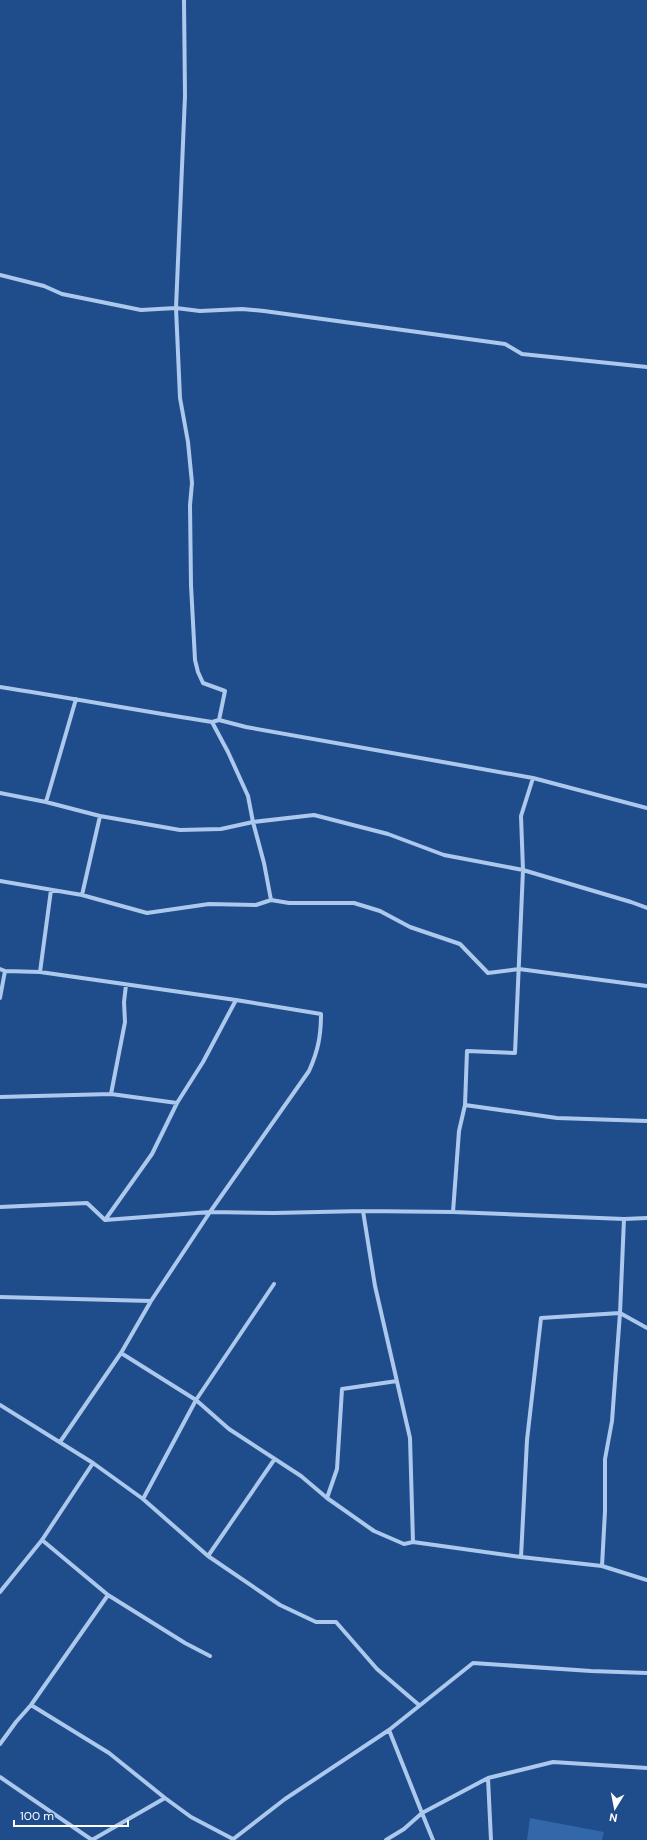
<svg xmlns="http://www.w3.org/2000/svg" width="647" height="1840" font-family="'DM Sans',sans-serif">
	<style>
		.green { fill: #3267aa }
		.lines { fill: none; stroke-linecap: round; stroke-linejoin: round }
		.minor { stroke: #acc8ec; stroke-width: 4 }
	</style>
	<rect width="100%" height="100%" fill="#1f4d8c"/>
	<path class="green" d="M 530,1818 L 604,1832 L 602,1840 L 527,1840 Z"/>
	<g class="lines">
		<path class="minor" d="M 184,0 L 185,96 L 176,308 L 180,398 L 188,442 L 192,483 L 190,505 L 191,585 L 195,660 L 198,672 L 203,683 L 225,691 L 219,720
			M 0,275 L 44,286 L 62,294 L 141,310 L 176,308 L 200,311 L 242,309 L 264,311 L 505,344 L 522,354 L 647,367
			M 0,687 C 71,698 141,711 212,722 L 219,720 L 246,727 L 533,778 L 647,808
			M 212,722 L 228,752 L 248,796 L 253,822 L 264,863 L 271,900
			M 0,793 L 46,802 L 100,816 L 180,830 L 221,829 L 253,822 L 314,815 L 388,834 L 444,855 L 523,870 L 631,902 L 647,908
			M 46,802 L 76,699
			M 0,881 L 82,895 L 147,913 L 209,904 L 256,905 L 271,900 L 289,903 L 354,903 L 380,911 L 410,927 L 460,944 L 488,973 L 519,969 L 647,986
			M 82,895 L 100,816
			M 0,969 L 5,971 L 40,972 L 236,1000 L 321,1014 C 321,1036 318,1051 309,1071 L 210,1212 L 151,1301 L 121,1353 L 60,1442
			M 40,972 L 51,890
			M 0,998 L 5,971
			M 111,1094 L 125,1022 L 124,1002 L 126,985
			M 0,1097 L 111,1094 L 177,1103
			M 465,1105 L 557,1118 L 647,1121
			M 0,1207 L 87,1203 L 105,1220 L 210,1212 L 274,1213 L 363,1211 L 453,1212 L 624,1219 L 647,1218
			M 363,1211 L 375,1286 L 410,1438 L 413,1542
			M 453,1212 L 459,1131 L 465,1105 L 467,1051 L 515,1053 L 523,870 L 521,816 L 533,778
			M 105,1220 L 152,1154 L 177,1103 L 203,1062 L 236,1000
			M 0,1297 L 151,1301
			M 121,1353 L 196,1400 L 229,1429 L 301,1476 L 327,1498 L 374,1531 L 404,1544 L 413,1542 L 521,1557 L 602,1566 L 647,1580
			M 0,1405 L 93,1463 L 143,1499 L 208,1556 L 280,1605 L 316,1622 L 336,1622 L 377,1669 L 419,1705
			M 327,1498 L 337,1469 L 342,1389 L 397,1381
			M 143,1499 L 196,1400 L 274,1284
			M 42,1540 L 108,1595 L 185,1643 L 210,1656
			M 208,1556 L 274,1460
			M 521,1557 L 527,1440 L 541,1318 L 620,1313 L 647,1328
			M 602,1566 L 605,1511 L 605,1459 L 612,1421 L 620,1313 L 624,1219
			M 0,1592 L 42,1540 L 93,1463
			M 31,1705 L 109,1753 L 165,1798
			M 389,1730 L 422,1813 L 488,1778 L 553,1762 L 647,1768
			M 0,1744 L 16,1722 L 31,1705 L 108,1595
			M 0,1777 L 92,1840 L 165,1798 L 191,1817 L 233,1839
			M 488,1778 L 491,1840
			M 232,1840 L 285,1799 L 389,1730 L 473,1663 L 591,1671 L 647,1673
			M 386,1840 L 404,1829 L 422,1813 L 433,1840"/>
	</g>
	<g transform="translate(615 1808) rotate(190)" stroke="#1f4d8c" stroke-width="3" paint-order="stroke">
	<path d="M0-3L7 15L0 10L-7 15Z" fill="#ffffff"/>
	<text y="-6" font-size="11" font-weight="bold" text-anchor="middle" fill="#ffffff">N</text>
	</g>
	<path d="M14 1820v6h114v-6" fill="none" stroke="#ffffff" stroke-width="2"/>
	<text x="20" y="1820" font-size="12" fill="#ffffff" stroke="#1f4d8c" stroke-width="3" paint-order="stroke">100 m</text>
</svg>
